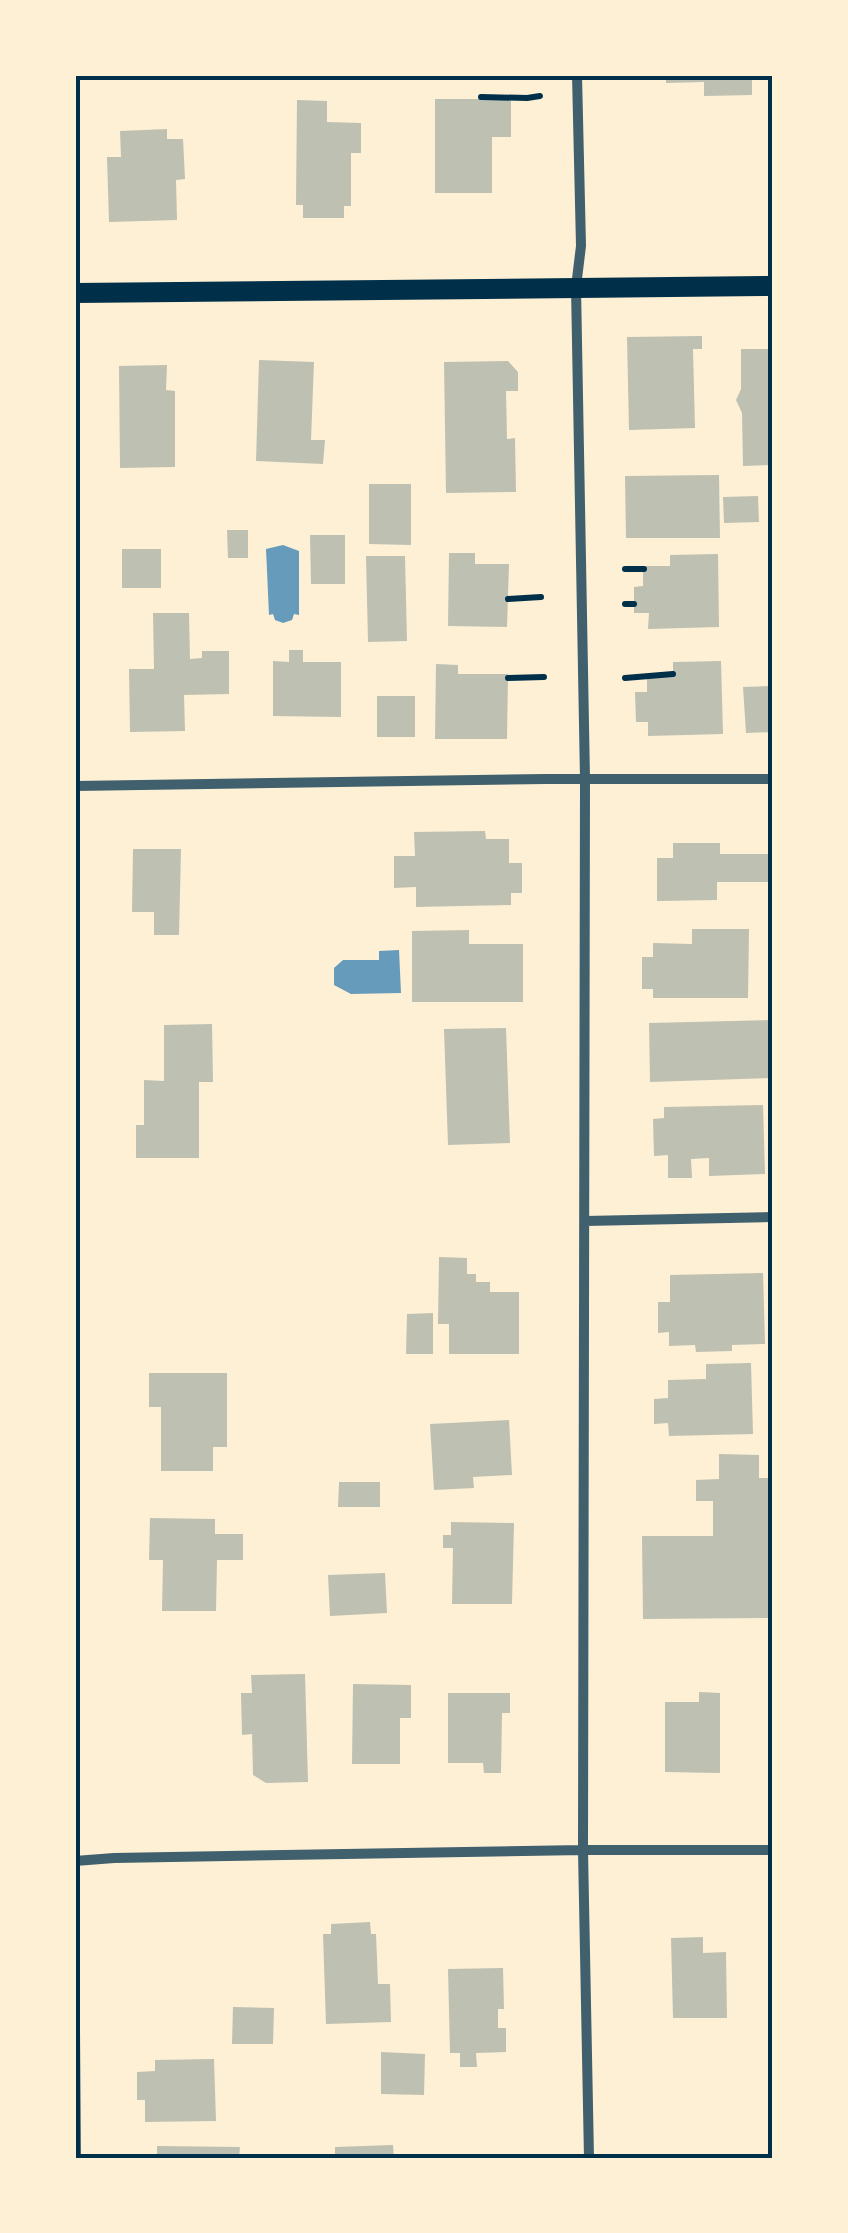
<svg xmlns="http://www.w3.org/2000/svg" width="848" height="2233" font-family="'Golos Text',sans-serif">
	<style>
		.water { fill: #669bbc }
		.building { fill: #bec0b2 }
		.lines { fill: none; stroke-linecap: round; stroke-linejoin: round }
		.path { stroke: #003049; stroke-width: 6 }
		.minor { stroke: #3f606c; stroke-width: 10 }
		.secondary { stroke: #003049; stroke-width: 20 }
		.neatline { fill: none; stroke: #003049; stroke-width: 4 }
	</style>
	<rect width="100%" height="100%" fill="#fdf0d5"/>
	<path class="water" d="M 283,545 L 299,551 L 299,615 L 294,614 L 292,620 L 283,623 L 275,620 L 273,614 L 269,615 L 266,549 Z
		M 399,950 L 401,993 L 351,994 L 334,985 L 334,968 L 343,960 L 379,960 L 379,951 Z"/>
	<path class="building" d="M 666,75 L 752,75 L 752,95 L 704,96 L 704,82 L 666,83 Z
		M 435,99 L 511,99 L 511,137 L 492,137 L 492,193 L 435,193 Z
		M 297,100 L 327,101 L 327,122 L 361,123 L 361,153 L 351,153 L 351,206 L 344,206 L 344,218 L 303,218 L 303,205 L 296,205 Z
		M 167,129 L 167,139 L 183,139 L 185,179 L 176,180 L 177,220 L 109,222 L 107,157 L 121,157 L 120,131 Z
		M 702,336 L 702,349 L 693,349 L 695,428 L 629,430 L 627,337 Z
		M 741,349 L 773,349 L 773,465 L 743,466 L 742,413 L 736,400 L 741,389 Z
		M 259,360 L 314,362 L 311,440 L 325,440 L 323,464 L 256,461 Z
		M 508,361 L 518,372 L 518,391 L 506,391 L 507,439 L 515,438 L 516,492 L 446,493 L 444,362 Z
		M 167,365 L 166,390 L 175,391 L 175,467 L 120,468 L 119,366 Z
		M 719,475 L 720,538 L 626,538 L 625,476 Z
		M 369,484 L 411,484 L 411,545 L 369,544 Z
		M 758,496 L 759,522 L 724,523 L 723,497 Z
		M 227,530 L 248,530 L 248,558 L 228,558 Z
		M 310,535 L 345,535 L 345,584 L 311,584 Z
		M 122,549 L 161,549 L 161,588 L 122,588 Z
		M 449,553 L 475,553 L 475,564 L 509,564 L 507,627 L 448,626 Z
		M 718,554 L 719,627 L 648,629 L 649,613 L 634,613 L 634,587 L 643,586 L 643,566 L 670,566 L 670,555 Z
		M 366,556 L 405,556 L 407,641 L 368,642 Z
		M 153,613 L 189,613 L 190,659 L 202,658 L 202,651 L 229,651 L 229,694 L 184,695 L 185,731 L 130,732 L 129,669 L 154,669 Z
		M 289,650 L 303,650 L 303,662 L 341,662 L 341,717 L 273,716 L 273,661 L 289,662 Z
		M 721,661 L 723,734 L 648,736 L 648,722 L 636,722 L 635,692 L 647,692 L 647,677 L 673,677 L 673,662 Z
		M 436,664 L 458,665 L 458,674 L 508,674 L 507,739 L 435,739 Z
		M 773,686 L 773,732 L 746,733 L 743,687 Z
		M 377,696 L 415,696 L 415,737 L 377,737 Z
		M 485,831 L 486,839 L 509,839 L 509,863 L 522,863 L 522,893 L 511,893 L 511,905 L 416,907 L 416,887 L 394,888 L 394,856 L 415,856 L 414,832 Z
		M 673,843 L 720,843 L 720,854 L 773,854 L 773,882 L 717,882 L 717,900 L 657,901 L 657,858 L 673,858 Z
		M 133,849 L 181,849 L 179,935 L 154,935 L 154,912 L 132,912 Z
		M 692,929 L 749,929 L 748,998 L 653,998 L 653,989 L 642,989 L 642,957 L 653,957 L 653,943 L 692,944 Z
		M 469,930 L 469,944 L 523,944 L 523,1002 L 412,1002 L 412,931 Z
		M 773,1020 L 773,1078 L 650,1082 L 649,1023 Z
		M 212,1024 L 213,1082 L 199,1082 L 199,1158 L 136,1158 L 136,1125 L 144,1125 L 144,1080 L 164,1081 L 164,1025 Z
		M 506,1028 L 510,1143 L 448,1145 L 444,1029 Z
		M 763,1105 L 765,1174 L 709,1176 L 709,1158 L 691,1159 L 692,1178 L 668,1178 L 668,1155 L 654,1156 L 653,1119 L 664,1118 L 664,1107 Z
		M 439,1257 L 467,1258 L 467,1274 L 476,1274 L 476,1282 L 490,1282 L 490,1292 L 519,1292 L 519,1354 L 449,1354 L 449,1324 L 438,1324 Z
		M 763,1273 L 765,1344 L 732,1345 L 732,1351 L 696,1352 L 695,1345 L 669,1346 L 669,1332 L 658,1333 L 658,1302 L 670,1302 L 670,1275 Z
		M 433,1313 L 433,1354 L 406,1354 L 407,1314 Z
		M 751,1363 L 753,1434 L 669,1436 L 668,1423 L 654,1424 L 654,1399 L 668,1398 L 668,1380 L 706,1379 L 706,1364 Z
		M 149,1373 L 227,1373 L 227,1447 L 213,1447 L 213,1471 L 161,1471 L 161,1407 L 149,1407 Z
		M 509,1420 L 512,1475 L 473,1477 L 474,1488 L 434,1490 L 430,1424 Z
		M 719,1454 L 759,1455 L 759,1478 L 773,1478 L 773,1618 L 643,1619 L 642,1536 L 713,1536 L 713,1501 L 696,1501 L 696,1480 L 719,1479 Z
		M 339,1482 L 380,1482 L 380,1507 L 338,1507 Z
		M 150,1518 L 215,1519 L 215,1534 L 243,1534 L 243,1560 L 217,1560 L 216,1611 L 162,1611 L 163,1560 L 149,1560 Z
		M 451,1522 L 514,1523 L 512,1604 L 452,1604 L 453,1548 L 443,1548 L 443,1535 L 451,1535 Z
		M 385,1573 L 387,1613 L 330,1616 L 328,1575 Z
		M 305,1674 L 308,1782 L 266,1783 L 253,1775 L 252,1734 L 242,1735 L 241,1693 L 252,1693 L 251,1675 Z
		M 353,1684 L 411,1685 L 411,1718 L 400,1718 L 400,1764 L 352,1764 Z
		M 699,1692 L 720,1693 L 720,1773 L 665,1772 L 665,1702 L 699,1702 Z
		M 448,1693 L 510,1693 L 510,1713 L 502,1713 L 501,1773 L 484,1773 L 483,1763 L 448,1763 Z
		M 370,1922 L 371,1934 L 376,1934 L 378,1984 L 390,1984 L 391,2022 L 326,2024 L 323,1934 L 331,1934 L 331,1924 Z
		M 703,1937 L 703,1953 L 726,1952 L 727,2018 L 673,2018 L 671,1938 Z
		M 503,1968 L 504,2009 L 498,2009 L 498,2028 L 506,2028 L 506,2052 L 476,2053 L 477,2067 L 460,2067 L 460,2053 L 450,2053 L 448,1969 Z
		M 233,2007 L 274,2008 L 273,2044 L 232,2044 Z
		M 381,2052 L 425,2054 L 424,2095 L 381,2094 Z
		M 214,2059 L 216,2121 L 145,2122 L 145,2100 L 137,2100 L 137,2072 L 155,2071 L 155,2060 Z
		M 393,2145 L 394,2158 L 335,2158 L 335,2147 Z
		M 157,2146 L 240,2147 L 239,2158 L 157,2158 Z"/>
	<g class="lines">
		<path class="path" d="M 481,97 L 527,98 L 540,96
			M 625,569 L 644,569
			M 508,599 L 541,597
			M 625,604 L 634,604
			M 508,678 L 544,677
			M 625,678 L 673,674"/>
		<path class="minor" d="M 577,75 L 581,246 L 576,287 L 585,779 L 583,1850 L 589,2158
			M 75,786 L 546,779 L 773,779
			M 585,1221 L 773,1217
			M 75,1861 L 114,1858 L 583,1850 L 773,1850
			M 75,2031 L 76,2158"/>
		<path class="secondary" d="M 75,293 L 773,286"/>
	</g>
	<rect width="848" height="2233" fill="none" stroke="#fdf0d5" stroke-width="155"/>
	<rect x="78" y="78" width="692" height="2078" class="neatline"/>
</svg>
